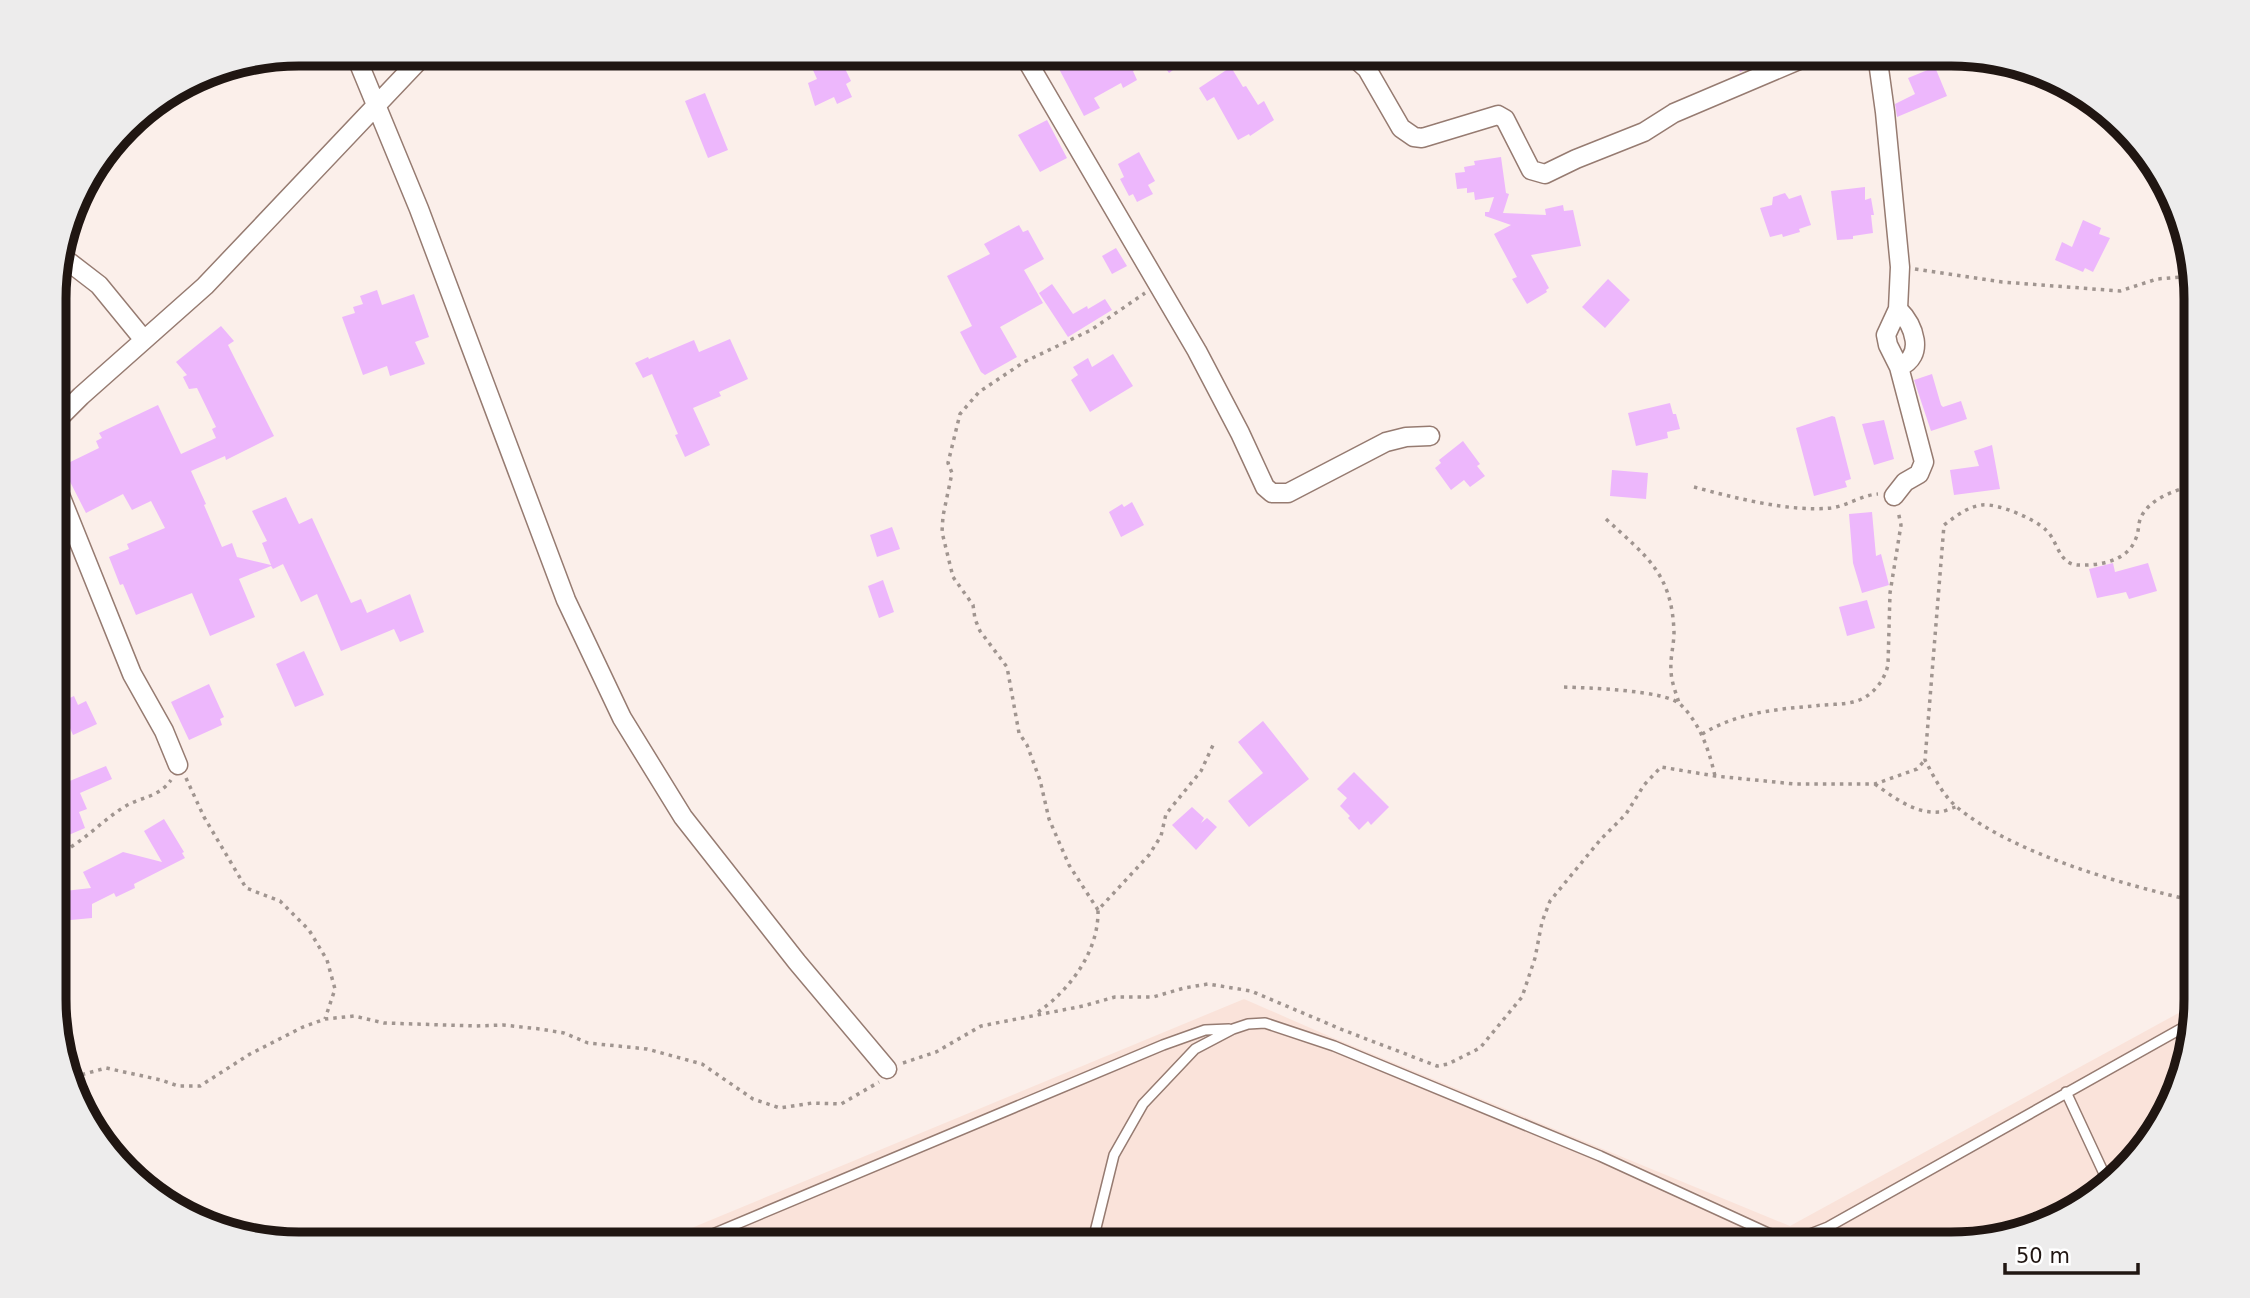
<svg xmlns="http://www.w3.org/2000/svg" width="2250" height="1298" font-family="'DejaVu Sans',sans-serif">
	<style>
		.built { fill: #fae3da }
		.building { fill: #edb7fc }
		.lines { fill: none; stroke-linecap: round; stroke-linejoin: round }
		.service-casing { stroke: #967b71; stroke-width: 12 }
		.minor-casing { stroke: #967b71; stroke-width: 21 }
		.path { stroke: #a09590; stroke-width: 3.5; stroke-dasharray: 3.5 5; stroke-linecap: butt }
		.service { stroke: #fff; stroke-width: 9 }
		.minor { stroke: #fff; stroke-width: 18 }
		.rim { fill: none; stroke: #201612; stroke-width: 9 }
	</style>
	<rect width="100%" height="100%" fill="#fbefea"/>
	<path class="built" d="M 1244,999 L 1331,1037 L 1790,1226 L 2195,1004 L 2195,1014 L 2163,1121 L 2086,1203 L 1966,1243 L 653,1244 Z"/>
	<path class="building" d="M 811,54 L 838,54 L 851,81 L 846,84 L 852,97 L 837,104 L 834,97 L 815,106 L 808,83 L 817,79 L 813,70 L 817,68 Z
		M 1094,54 L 1195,54 L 1169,73 L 1156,55 L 1133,71 L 1137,80 L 1123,88 L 1121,83 L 1094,98 L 1100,108 L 1084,116 L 1058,67 L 1073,59 L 1075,64 Z
		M 1732,54 L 1781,54 L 1740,72 Z
		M 1231,67 L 1243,87 L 1246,86 L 1258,105 L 1264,101 L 1274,120 L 1250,136 L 1249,134 L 1238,140 L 1214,97 L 1207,101 L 1199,88 Z
		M 1935,67 L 1947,96 L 1897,117 L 1895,104 L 1915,94 L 1908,78 Z
		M 705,93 L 728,150 L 708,158 L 685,101 Z
		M 1047,120 L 1067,158 L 1040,172 L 1018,135 Z
		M 1139,152 L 1155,181 L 1148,185 L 1153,194 L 1137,202 L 1133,194 L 1129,196 L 1120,179 L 1124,177 L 1118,164 Z
		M 1501,157 L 1506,193 L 1509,194 L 1503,213 L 1546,215 L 1545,209 L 1563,205 L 1564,211 L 1573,210 L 1581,246 L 1531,255 L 1549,288 L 1546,290 L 1547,292 L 1527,304 L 1512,279 L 1517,277 L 1494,234 L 1511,225 L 1485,216 L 1485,212 L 1489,212 L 1494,197 L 1475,200 L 1474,192 L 1467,193 L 1467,188 L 1457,189 L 1455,173 L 1465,172 L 1464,167 L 1475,165 L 1474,161 Z
		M 1865,187 L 1865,200 L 1871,198 L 1874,215 L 1871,215 L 1873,233 L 1853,236 L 1853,239 L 1837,240 L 1831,191 Z
		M 1785,193 L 1789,199 L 1801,195 L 1811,225 L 1799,229 L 1800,232 L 1783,237 L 1782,234 L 1770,237 L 1760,208 L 1772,205 L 1773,197 Z
		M 2083,220 L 2101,228 L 2099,234 L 2110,238 L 2093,272 L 2085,268 L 2083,272 L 2055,260 L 2062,242 L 2072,247 Z
		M 1019,225 L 1023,232 L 1028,230 L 1044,259 L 1024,270 L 1043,303 L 1000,327 L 1017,357 L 985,375 L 981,372 L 960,332 L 972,326 L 947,276 L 990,254 L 984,244 Z
		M 1116,248 L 1127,266 L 1112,274 L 1102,256 Z
		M 1608,279 L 1630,300 L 1605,328 L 1582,307 Z
		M 1052,284 L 1073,314 L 1087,306 L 1088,309 L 1105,299 L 1112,310 L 1068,337 L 1039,293 Z
		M 377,290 L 382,305 L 414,294 L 429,337 L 415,342 L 425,364 L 390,376 L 387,366 L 363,375 L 342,317 L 355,313 L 353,307 L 363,304 L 360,296 Z
		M 221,326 L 234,341 L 228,345 L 274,436 L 226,460 L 225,456 L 191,471 L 206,504 L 204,505 L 222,547 L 232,543 L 237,557 L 271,565 L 262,543 L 267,541 L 252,511 L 286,497 L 299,524 L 312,518 L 351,603 L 361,599 L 367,613 L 410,594 L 424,632 L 400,642 L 394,629 L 341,651 L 317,594 L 301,602 L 283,564 L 273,569 L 271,566 L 239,579 L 255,617 L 210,636 L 192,593 L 136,615 L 123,584 L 120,585 L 109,557 L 129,549 L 127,544 L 165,528 L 151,501 L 132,510 L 123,494 L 86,513 L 62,466 L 99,448 L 96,441 L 102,438 L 99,433 L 158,405 L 181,454 L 216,438 L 212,429 L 216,427 L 197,388 L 189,389 L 183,377 L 187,375 L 176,362 Z
		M 730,339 L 748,379 L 719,392 L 721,396 L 693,408 L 710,445 L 685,457 L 675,435 L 678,434 L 652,374 L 643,378 L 635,363 L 648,357 L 649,359 L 694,340 L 699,352 Z
		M 1113,354 L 1133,386 L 1090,412 L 1071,380 L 1078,375 L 1073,367 L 1088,358 L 1092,367 Z
		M 1932,374 L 1941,405 L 1943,407 L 1961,401 L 1967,419 L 1931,431 L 1914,380 Z
		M 1670,403 L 1673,414 L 1676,414 L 1680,429 L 1667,432 L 1668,438 L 1636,446 L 1628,413 Z
		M 1832,416 L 1835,417 L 1851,479 L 1845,481 L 1847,487 L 1814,496 L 1796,428 Z
		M 1884,420 L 1894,459 L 1874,465 L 1862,424 Z
		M 1463,441 L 1480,464 L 1477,466 L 1485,476 L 1470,487 L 1464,480 L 1451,490 L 1435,468 L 1441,463 L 1439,460 Z
		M 1992,445 L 2000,489 L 1954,495 L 1950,470 L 1979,466 L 1974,451 Z
		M 1612,470 L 1648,473 L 1646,499 L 1610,496 Z
		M 1132,502 L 1144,525 L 1121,537 L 1109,512 L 1122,504 L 1124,507 Z
		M 1872,512 L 1876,556 L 1881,554 L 1889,585 L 1862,593 L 1853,563 L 1849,514 Z
		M 892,527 L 900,549 L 877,557 L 870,535 Z
		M 2113,563 L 2115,572 L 2148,563 L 2157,591 L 2129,599 L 2126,592 L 2097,598 L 2089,569 Z
		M 883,580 L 894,612 L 879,618 L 868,586 Z
		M 1867,600 L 1875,628 L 1847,636 L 1839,607 Z
		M 304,651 L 324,695 L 295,707 L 276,664 Z
		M 209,684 L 224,717 L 220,719 L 222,725 L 189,740 L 171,702 Z
		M 74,696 L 78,705 L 86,701 L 97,724 L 73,735 L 59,703 Z
		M 1263,721 L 1309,779 L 1249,827 L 1228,801 L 1263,773 L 1238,742 Z
		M 106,766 L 112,779 L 80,793 L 87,809 L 79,812 L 85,828 L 64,837 L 56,821 L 56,792 L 62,790 L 60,785 Z
		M 1354,772 L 1389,807 L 1371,825 L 1368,821 L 1359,830 L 1348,818 L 1350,816 L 1340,806 L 1347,798 L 1337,789 Z
		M 1192,807 L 1204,818 L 1201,823 L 1207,818 L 1217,827 L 1196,850 L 1172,825 Z
		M 164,819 L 184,852 L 182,853 L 185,858 L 134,884 L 135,888 L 116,897 L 114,893 L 92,904 L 92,918 L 60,921 L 59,909 L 56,907 L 56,892 L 91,888 L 83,872 L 123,852 L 162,862 L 144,831 Z"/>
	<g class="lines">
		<defs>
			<path id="service" d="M 2066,1092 L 2107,1180
				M 689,1244 L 1163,1045 L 1205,1030 L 1229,1029
				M 1092,1244 L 1114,1155 L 1143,1104 L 1195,1049 L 1233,1029 L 1248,1024 L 1265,1023 L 1334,1046 L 1600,1156 L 1768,1233 L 1784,1237 L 1795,1237 L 1810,1234 L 1828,1227 L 2193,1022"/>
			<path id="minor" d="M 355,54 L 419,209 L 566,600 L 622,718 L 683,817 L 797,962 L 887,1069
				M 1023,54 L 1197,351 L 1240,433 L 1265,487 L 1272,493 L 1288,493 L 1386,442 L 1406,437 L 1430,436
				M 1350,54 L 1367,69 L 1401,128 L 1414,137 L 1422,138 L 1498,115 L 1505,119 L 1531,170 L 1545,174 L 1576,159 L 1644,132 L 1674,113 L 1813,54
				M 1877,54 L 1885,112 L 1900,267 L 1898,309 L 1886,335 L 1888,345 L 1899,367 L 1924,462 L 1919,474 L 1905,482 L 1894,496
				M 60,255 L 99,285 L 144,340
				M 1898,309 C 1914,325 1926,356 1899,367
				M 56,421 L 81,396 L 205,286 L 425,54
				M 56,485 L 132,674 L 164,731 L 178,765"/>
		</defs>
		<use href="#service" class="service-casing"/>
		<use href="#minor" class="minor-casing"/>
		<path class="path" d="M 1915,269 L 2002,282 L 2120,291 L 2157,279 L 2193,276
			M 2195,484 C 2176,491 2151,497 2141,517 C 2138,523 2139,532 2136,538 C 2128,561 2100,566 2077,565 C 2058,563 2058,541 2046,530 C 2035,519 1998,503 1982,505 C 1967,507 1956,516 1944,525 L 1925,760 C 1934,777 1943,796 1958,808 C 2014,854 2124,885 2195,901
			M 1694,487 C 1735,498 1789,512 1831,508 C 1847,506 1862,495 1878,494
			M 1606,519 C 1646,556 1672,573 1674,632 C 1674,645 1670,658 1671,670 C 1671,681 1676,693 1679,703
			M 1564,687 C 1587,688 1664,690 1680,704 C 1700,723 1709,750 1715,776
			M 1702,734 C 1737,713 1775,709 1815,706 C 1827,704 1841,705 1853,702 C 1871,698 1884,682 1888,665 L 1890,593 L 1901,525 L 1898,511
			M 186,778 L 204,817 L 246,888 L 280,901 L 309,930 L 327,960 L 335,989 L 325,1019
			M 1875,784 C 1893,797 1915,814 1939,812 C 1944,812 1951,808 1956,807
			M 56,855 C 83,843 100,822 124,807 C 142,796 158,798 171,780
			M 1098,910 L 1069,865 L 1049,819 L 1040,780 L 1027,745 L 1019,733 L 1007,667 L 980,631 L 975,619 L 973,605 L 953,577 L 942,532 L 943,516 L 952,473 L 948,463 L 960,414 L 979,392 L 1024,362 L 1091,330 L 1145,293
			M 1038,1012 C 1070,990 1099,951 1098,910 L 1149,855 L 1161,836 L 1166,814 L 1201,771 L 1214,743
			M 903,1063 L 936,1052 L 981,1026 L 1083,1006 L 1115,997 L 1153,997 L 1184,988 L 1208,984 L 1251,991 L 1343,1030 L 1437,1066 L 1448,1064 L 1480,1048 L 1522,997 L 1535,958 L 1542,922 L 1550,901 L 1601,839 L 1626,814 L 1644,785 L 1661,767 L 1715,776 L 1795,784 L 1875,784 L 1917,769 L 1925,760
			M 75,1080 L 84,1074 L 106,1068 L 161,1080 L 178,1086 L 200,1086 L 250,1054 L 303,1027 L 325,1019 L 354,1016 L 384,1023 L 476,1026 L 503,1025 L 540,1029 L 564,1033 L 588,1043 L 647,1049 L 702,1064 L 753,1099 L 780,1108 L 812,1103 L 841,1104 L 879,1082"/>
		<use href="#service" class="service"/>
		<use href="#minor" class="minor"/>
	</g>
	<path d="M0 0H2250V1298H0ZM299 66H1951A233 233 0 0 1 2184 299V999A233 233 0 0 1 1951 1232H299A233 233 0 0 1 66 999V299A233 233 0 0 1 299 66Z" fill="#edecec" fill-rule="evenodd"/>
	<path class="rim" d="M299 66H1951A233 233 0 0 1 2184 299V999A233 233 0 0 1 1951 1232H299A233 233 0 0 1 66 999V299A233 233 0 0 1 299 66Z"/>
	<path d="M2005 1263v10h133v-10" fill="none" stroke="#201612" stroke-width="3.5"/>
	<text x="2016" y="1263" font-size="21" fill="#201612" stroke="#ffffff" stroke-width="5" paint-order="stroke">50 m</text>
</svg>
